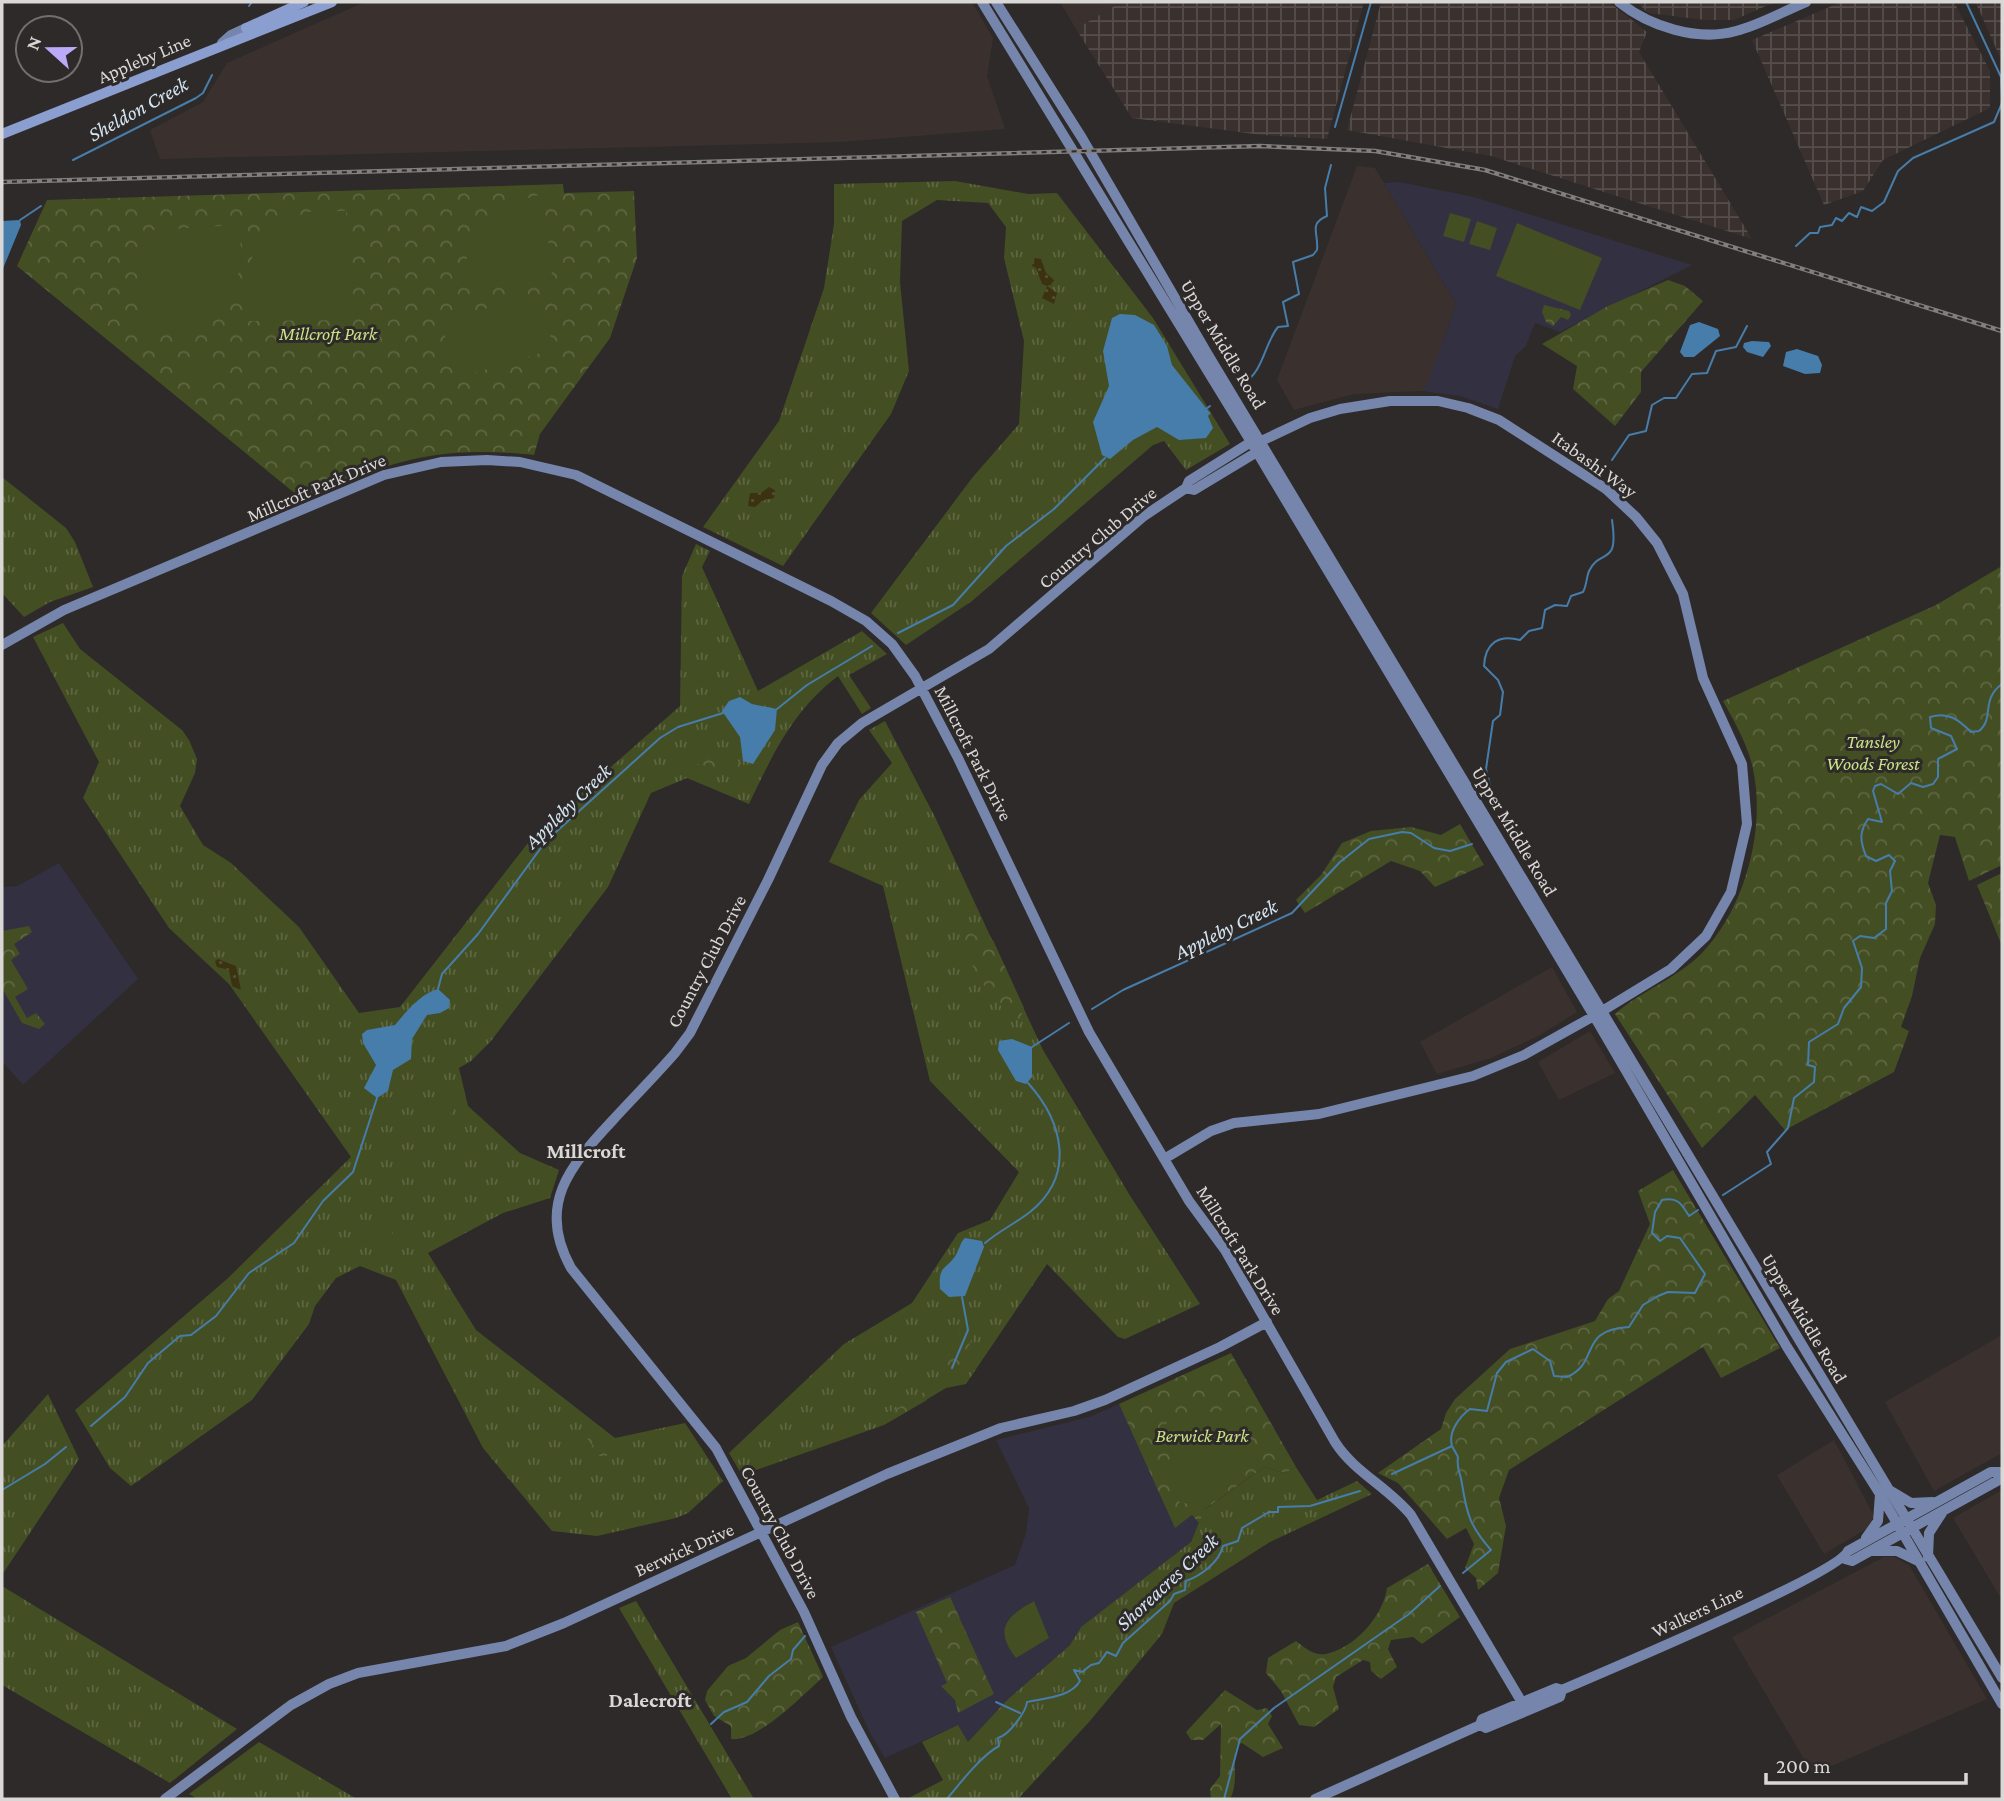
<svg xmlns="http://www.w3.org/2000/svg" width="2004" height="1801" font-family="'Crimson Pro',serif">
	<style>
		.built { fill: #3a312e }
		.industrial { fill: url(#industrial-grid) }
		.education { fill: #333041 }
		.grass { fill: url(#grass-tufts) }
		.forest { fill: url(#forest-crowns) }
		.sand { fill: url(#sand-dots) }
		.garden { fill: #444e23 }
		.water { fill: #477daa }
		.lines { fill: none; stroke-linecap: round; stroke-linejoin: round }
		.stream { stroke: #477daa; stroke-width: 2 }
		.secondary { stroke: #7685ac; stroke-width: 10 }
		.primary { stroke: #8a9ed0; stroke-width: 10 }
		.rail-casing { stroke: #817e7d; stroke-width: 4.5 }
		.rail { stroke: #2d2a29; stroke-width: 2; stroke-dasharray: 5; stroke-linecap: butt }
		.labels { text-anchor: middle; stroke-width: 6; stroke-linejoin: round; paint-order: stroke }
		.street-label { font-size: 19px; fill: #dad8d7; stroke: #2d2a29 }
		.park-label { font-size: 19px; font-style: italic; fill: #cbe286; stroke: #2d2a29 }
		.water-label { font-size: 21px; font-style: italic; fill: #d6e5f2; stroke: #2d2a29 }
		.neighbourhood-label { font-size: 21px; font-weight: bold; fill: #dad8d7; stroke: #2d2a29 }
	</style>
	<defs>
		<pattern id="industrial-grid" width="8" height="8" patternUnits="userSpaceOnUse" patternTransform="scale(1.75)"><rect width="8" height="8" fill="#3a312e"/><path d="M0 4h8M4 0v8" fill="none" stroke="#564e4c"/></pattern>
		<pattern id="grass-tufts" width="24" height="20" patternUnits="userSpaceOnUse" patternTransform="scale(1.75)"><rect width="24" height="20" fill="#444e23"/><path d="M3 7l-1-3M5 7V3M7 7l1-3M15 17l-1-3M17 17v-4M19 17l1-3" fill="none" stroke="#5e6742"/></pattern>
		<pattern id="forest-crowns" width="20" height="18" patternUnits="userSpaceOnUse" patternTransform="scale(1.75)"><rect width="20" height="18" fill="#444e23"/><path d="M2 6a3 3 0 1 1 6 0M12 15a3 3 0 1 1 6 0" fill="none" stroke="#5e6742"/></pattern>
		<pattern id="sand-dots" width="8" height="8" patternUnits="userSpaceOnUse" patternTransform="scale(1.75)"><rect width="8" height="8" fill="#3b3212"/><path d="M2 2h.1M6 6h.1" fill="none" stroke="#574f34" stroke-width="1.8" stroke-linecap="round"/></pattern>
	</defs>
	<rect width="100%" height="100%" fill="#2d2a29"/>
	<path class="built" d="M 365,2 L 972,2 L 993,38 L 987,76 L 1005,129 L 840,142 L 160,159 L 150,130 L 203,102 L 227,63 Z
		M 1060,2 L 1121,2 L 1076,29 Z
		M 1357,166 L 1375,168 L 1456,304 L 1428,384 L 1421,391 L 1354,394 L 1294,410 L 1277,380 Z
		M 1552,967 L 1577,1012 L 1540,1035 L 1491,1058 L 1437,1074 L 1420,1042 Z
		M 1590,1031 L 1615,1073 L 1559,1100 L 1538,1062 Z
		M 2002,1335 L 2002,1453 L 1934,1491 L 1885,1402 Z
		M 1834,1440 L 1874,1516 L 1868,1528 L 1824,1554 L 1777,1475 Z
		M 2002,1490 L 2002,1600 L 1953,1518 Z
		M 1884,1557 L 1894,1557 L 1909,1565 L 1987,1699 L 1813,1774 L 1732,1637 Z"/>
	<path class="industrial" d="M 1121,2 L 1364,2 L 1327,139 L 1262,135 L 1132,118 L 1076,29 Z
		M 1381,2 L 1609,2 L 1647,32 L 1639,52 L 1752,239 L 1491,156 L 1347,130 Z
		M 1637,2 L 1775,2 L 1734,20 L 1705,20 L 1648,13 Z
		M 1841,2 L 1954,2 L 1990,71 L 1990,108 L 1883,160 L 1863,191 L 1824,205 L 1752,40 Z
		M 1975,2 L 2002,2 L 2002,62 L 1979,10 Z"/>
	<path class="education" d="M 1399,182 L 1474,197 L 1692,265 L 1560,332 L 1535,323 L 1526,346 L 1515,356 L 1498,409 L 1460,396 L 1421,391 L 1428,383 L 1456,304 L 1384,183 Z
		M 59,863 L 138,979 L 23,1085 L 2,1061 L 2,887 L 17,886 Z
		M 1119,1404 L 1175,1527 L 1192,1515 L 1199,1523 L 1191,1542 L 1081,1627 L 1070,1645 L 1007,1700 L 968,1742 L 958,1725 L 885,1758 L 870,1733 L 831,1647 L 1015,1565 L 1026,1533 L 1029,1508 L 996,1440 L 1089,1417 Z"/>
	<path class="grass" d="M 955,181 L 1028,194 L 1057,193 L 1153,318 L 1230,444 L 1186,470 L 1164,441 L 1153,445 L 972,601 L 906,645 L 871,613 L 972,478 L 1019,424 L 1024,341 L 1004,258 L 1006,227 L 988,203 L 937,200 L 902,221 L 900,282 L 909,371 L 891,414 L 783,566 L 703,527 L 779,421 L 824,288 L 834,224 L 834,184 Z
		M 2,477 L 66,528 L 75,542 L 93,587 L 50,602 L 24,617 L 2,593 Z
		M 696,544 L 710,551 L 702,567 L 758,691 L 862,631 L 887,654 L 849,675 L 871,708 L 862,714 L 838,676 C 793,710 773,754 749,804 L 687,778 L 651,793 L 608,887 L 491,1041 L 471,1061 L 459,1068 L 468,1106 L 520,1153 L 559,1170 L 550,1198 L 503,1213 L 428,1253 L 476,1330 L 615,1438 L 685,1423 L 723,1481 L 688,1513 L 676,1518 L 597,1536 L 552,1531 L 483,1448 L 396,1280 L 360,1266 L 336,1278 L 315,1306 L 309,1324 L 252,1400 L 131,1486 L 110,1468 L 75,1410 L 227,1279 L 351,1157 L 229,984 L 169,928 L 83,798 L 99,762 L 33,637 L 63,623 L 80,649 L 182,730 L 189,740 L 197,759 L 195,773 L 180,806 L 203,845 L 231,863 L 299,927 L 359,1013 L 400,1007 L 535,834 L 680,706 L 682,576 Z
		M 885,721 L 935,817 L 1043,1050 L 1129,1194 L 1200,1304 L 1125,1339 L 1118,1337 L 1047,1264 L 966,1384 L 946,1388 L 884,1425 L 742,1475 L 729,1453 L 844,1344 L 912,1303 L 958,1233 L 990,1220 L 1019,1172 L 930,1081 L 883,886 L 829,862 L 859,800 L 892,763 L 869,730 Z
		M 48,1394 L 79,1459 L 2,1575 L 2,1446 Z
		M 1264,1467 L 1285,1473 L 1296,1467 L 1317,1500 L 1357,1481 L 1372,1494 L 1270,1542 L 1174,1603 L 1162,1634 L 1089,1722 L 1018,1799 L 907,1799 L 943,1780 L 922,1742 L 958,1725 L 968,1742 L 1007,1700 L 1070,1645 L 1081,1627 L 1191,1542 L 1204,1510 Z
		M 2,1586 L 237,1729 L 170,1783 L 2,1685 Z
		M 636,1601 L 754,1799 L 732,1799 L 619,1608 Z
		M 259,1742 L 357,1799 L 198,1799 L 189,1794 Z"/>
	<path class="forest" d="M 563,184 L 564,193 L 634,191 L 637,258 L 610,338 L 540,434 L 534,455 C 436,445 392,460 303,500 L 17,266 L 47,200 Z
		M 1668,280 L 1685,286 L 1703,301 L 1641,372 L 1641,392 L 1615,426 L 1573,389 L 1577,366 L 1542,344 L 1608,306 Z
		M 1544,305 L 1569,311 L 1571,315 L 1568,320 L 1561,317 L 1553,326 L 1546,322 L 1542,312 Z
		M 2002,566 L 2002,865 L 1969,881 L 1955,837 L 1940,835 L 1928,883 L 1936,905 L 1935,924 L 1920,958 L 1912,996 L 1901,1027 L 1909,1031 L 1894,1072 L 1785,1130 L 1755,1095 L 1702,1148 L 1615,1014 C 1641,991 1676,979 1702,953 C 1745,908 1766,830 1753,769 C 1748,745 1735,723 1723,701 L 1936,605 Z
		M 693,750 C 708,767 716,757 734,759 L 748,768 C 734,776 716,770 703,765 C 696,763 688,766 680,763 L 679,755 Z
		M 1460,824 L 1484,865 L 1435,887 L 1420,871 L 1391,861 L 1305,913 L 1296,900 L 1321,875 L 1342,843 L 1371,831 L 1411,827 L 1441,835 Z
		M 2002,873 L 2002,946 L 1977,885 Z
		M 29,926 L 32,932 L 14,944 L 20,954 L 11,960 L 28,989 L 15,997 L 27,1018 L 36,1013 L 45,1024 L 39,1029 L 22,1023 L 2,988 L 2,931 Z
		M 964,929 L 983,940 L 993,940 L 1024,1008 L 1020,1020 C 996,1010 957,953 964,929 Z
		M 1673,1170 L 1780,1348 L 1721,1378 L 1703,1347 L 1509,1470 L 1499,1498 L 1506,1526 L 1498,1573 L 1478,1590 L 1476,1578 L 1465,1568 L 1474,1544 L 1466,1528 L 1447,1539 L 1398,1483 L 1378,1473 L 1441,1429 L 1446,1413 L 1455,1399 L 1510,1349 L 1595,1321 L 1608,1299 L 1619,1291 L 1650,1224 L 1638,1191 Z
		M 962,1328 L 973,1328 L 974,1330 L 965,1360 L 954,1369 L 948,1367 L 946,1360 Z
		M 1231,1353 L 1296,1467 L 1285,1473 L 1264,1467 L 1205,1509 L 1199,1523 L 1192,1515 L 1175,1528 L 1119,1404 Z
		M 924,1392 L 927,1400 L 889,1422 L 882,1418 L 882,1413 L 893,1411 Z
		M 595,1426 L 602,1439 L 605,1439 L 610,1445 L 606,1458 L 592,1454 L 594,1444 L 588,1447 L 588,1436 L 583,1431 Z
		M 1428,1564 L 1460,1617 L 1422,1644 L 1413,1637 L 1391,1640 L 1388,1649 L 1397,1667 L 1381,1679 L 1371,1671 L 1370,1662 L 1363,1660 L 1336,1677 L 1333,1687 L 1339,1709 L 1314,1727 L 1299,1725 L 1281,1691 L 1266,1673 L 1268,1658 L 1296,1641 C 1305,1648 1314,1656 1326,1654 C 1355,1648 1383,1616 1387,1588 Z
		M 950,1597 L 994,1694 L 958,1713 L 955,1700 L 941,1686 L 947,1683 L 916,1612 Z
		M 798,1622 L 823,1677 C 803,1695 758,1742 731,1739 L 731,1726 L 714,1716 L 705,1700 L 707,1691 L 728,1666 L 746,1658 L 780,1630 Z
		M 1225,1690 L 1257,1710 L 1267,1708 L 1272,1716 L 1268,1724 L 1283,1748 L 1263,1757 L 1242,1743 L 1237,1745 C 1232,1763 1239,1783 1230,1799 L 1211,1799 L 1210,1789 L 1220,1776 L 1221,1724 L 1203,1740 L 1191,1740 L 1186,1732 Z"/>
	<path class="sand" d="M 1035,258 L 1041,259 L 1046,273 L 1054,280 L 1053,284 L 1047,286 L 1057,293 L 1054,304 L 1042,298 L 1047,286 L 1042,284 L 1036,268 L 1032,266 Z
		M 769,487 L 775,490 L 774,498 L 762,501 L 755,507 L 748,506 L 750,493 L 761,493 Z
		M 218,959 L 236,966 L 241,990 L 232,986 L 229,970 L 217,967 L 215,961 Z"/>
	<path class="garden" d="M 543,194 L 552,276 L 547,281 L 464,280 C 468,223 490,207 543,194 Z
		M 346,211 L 355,315 L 349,320 L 245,321 L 245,281 L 260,232 L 308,212 Z
		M 1450,213 L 1471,219 L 1464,242 L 1443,236 Z
		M 1477,221 L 1497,228 L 1490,250 L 1469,244 Z
		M 1517,223 L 1602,258 L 1580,310 L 1496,276 Z
		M 239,225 L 242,262 L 226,311 L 179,332 L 142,333 L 139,231 Z
		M 538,293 L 554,349 L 457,378 L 441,322 Z
		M 204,356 L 220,381 L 204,392 L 188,366 Z
		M 1775,1018 L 1789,1025 L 1792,1030 L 1771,1054 L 1759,1035 Z
		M 449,1085 L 456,1088 L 450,1116 L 445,1118 C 436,1110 441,1092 449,1085 Z
		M 387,1215 L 393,1237 L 390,1243 L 379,1246 C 371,1239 375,1226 380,1217 Z
		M 1243,1406 C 1248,1413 1247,1419 1248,1427 C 1252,1468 1216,1495 1180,1505 L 1165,1426 L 1168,1421 Z
		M 1034,1601 L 1049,1638 L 1016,1658 C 993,1629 1007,1616 1034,1601 Z"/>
	<path class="water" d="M 20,220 L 21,225 L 2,271 L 2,221 Z
		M 1120,314 L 1135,315 L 1154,325 L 1167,346 L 1172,365 L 1210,413 L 1208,416 L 1213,428 L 1206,438 L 1179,440 L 1157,427 L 1133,440 L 1110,459 L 1102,455 L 1093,422 L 1109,386 L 1103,351 L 1112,318 Z
		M 1699,322 L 1718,329 L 1720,336 L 1694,357 L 1684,357 L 1680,352 L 1690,325 Z
		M 1752,341 L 1769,342 L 1771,346 L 1763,357 L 1747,352 L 1743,347 L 1744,343 Z
		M 1797,349 L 1818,356 L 1822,365 L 1820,373 L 1805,374 L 1783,366 L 1786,352 Z
		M 740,697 L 752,704 L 777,709 L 775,730 L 753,764 L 743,761 L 740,737 L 722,711 L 729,701 Z
		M 438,989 L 450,1000 L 449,1008 L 440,1013 L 427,1015 L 412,1039 L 411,1059 L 393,1070 L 388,1091 L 377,1098 L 364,1088 L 376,1065 L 363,1043 L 362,1034 L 367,1030 L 395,1025 C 405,1013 421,993 438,989 Z
		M 1012,1039 L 1032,1047 L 1032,1077 L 1026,1084 L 1016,1081 L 998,1050 L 999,1041 Z
		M 965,1238 L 982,1241 L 984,1247 L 965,1296 L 949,1297 L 940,1289 C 938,1263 947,1271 957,1253 C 960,1247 960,1243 965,1238 Z"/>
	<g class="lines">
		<path class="stream" d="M 1966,2 L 2001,77 L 2002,96
			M 249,6 L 252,2
			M 1335,127 L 1371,2
			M 73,160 L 196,98 L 203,93 L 212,75
			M 20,220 L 41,206
			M 1796,246 L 1810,233 L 1818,233 L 1820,227 L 1832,225 L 1836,218 L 1842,221 L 1849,213 L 1857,217 L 1861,207 L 1872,211 L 1884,202 L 1898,171 L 1913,158 L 1994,122 L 2002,103
			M 1243,384 C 1264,371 1264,344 1278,327 L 1288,326 L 1283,302 L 1299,294 L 1293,262 L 1313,255 L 1317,250 C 1319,233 1308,224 1327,216 L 1325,188 L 1331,165
			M 1206,409 L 1210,406
			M 1612,460 L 1629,435 L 1646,431 L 1652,405 L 1664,398 L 1676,398 L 1692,374 L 1707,373 L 1716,351 L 1736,347 L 1747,326
			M 898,633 L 953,605 L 1006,546 L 1054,509 L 1105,458
			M 777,709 L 807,685 L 872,646
			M 1489,796 L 1492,793 L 1486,769 L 1493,721 L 1500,715 L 1503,692 L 1498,680 L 1484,666 C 1485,643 1499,634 1520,640 L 1529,631 L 1542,628 L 1545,610 L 1555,605 L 1567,606 L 1571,596 L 1583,592 C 1587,585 1586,578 1589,571 C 1601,547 1619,568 1612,520
			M 438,989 L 442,974 L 478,934 L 546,841 L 660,738 L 678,727 L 723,713
			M 1092,1009 L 1123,990 L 1292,913 L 1340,862 L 1369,839 L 1402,832 L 1411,833 L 1434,848 L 1450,851 L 1472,844
			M 1032,1047 L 1069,1023
			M 1723,1195 L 1771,1164 L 1767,1152 L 1788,1128 L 1794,1098 L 1814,1082 L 1815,1067 L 1808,1065 L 1809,1042 L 1838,1024 L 1844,1008 L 1861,987 L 1862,968 L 1853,941 L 1860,936 L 1874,938 L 1886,929 L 1886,903 L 1892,891 L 1890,871 L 1895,861 L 1889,855 L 1876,861 L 1866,856 C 1860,841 1859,832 1868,819 L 1882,822 L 1873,791 L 1875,786 L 1881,784 L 1898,794 L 1911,783 L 1923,787 L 1933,784 L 1938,777 L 1938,759 L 1957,749 L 1951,736 L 1931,728 L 1930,717 C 1948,711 1959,720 1971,732 L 1979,731 C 1995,718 1980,700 2002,684
			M 985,1243 C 999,1231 1016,1223 1030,1212 C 1076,1175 1063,1122 1028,1083
			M 952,1368 L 968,1330 L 962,1297
			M 91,1426 L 125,1397 L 148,1363 L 180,1336 L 191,1335 L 216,1316 L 249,1273 L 294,1243 L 323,1201 L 353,1172 L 377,1098
			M 1452,1446 L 1458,1457 C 1456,1470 1461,1473 1462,1484 C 1467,1515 1470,1526 1491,1550 L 1463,1573
			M 1392,1474 L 1452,1446 C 1448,1432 1459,1417 1470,1409 L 1487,1411 L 1497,1373 L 1506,1362 L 1533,1349 L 1550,1361 L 1554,1376 L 1567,1377 C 1601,1362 1577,1330 1629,1327 L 1643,1305 L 1658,1296 L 1668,1292 L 1695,1293 L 1705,1274 L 1680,1238 L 1667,1236 L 1660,1241 L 1652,1233 L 1655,1212 L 1662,1200 C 1678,1197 1681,1203 1689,1216 L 1698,1210
			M 2,1490 L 45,1464 L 66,1447
			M 996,1702 L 1020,1713
			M 711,1724 L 724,1712 L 747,1702 L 769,1676 L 791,1659 L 793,1650 L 805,1636
			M 947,1799 C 960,1783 983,1754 999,1746 L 998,1738 C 1009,1735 1026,1712 1027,1702 C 1043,1698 1070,1698 1080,1681 L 1074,1670 L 1082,1672 L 1091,1665 L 1099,1663 L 1107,1652 L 1116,1656 L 1123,1643 L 1170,1601 L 1174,1594 L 1185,1590 L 1186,1581 C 1200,1576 1219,1563 1223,1546 L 1238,1541 L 1242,1528 L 1269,1512 L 1278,1512 L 1278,1507 L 1310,1506 L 1360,1491
			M 1224,1799 L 1240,1739 L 1274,1708 L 1409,1614 L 1440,1586"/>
		<path class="secondary" d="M 982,2 L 1248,437 L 1594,1016 L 1787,1347 L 1880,1494 L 2002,1704
			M 996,2 L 1082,138 L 1207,353 L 2002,1678
			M 1619,2 C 1649,26 1697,42 1736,31 C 1760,25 1784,11 1806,2
			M 222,43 L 231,35 L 246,28
			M 1186,488 L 1194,490 L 1257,452
			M 2,645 L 64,610 L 384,475 L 441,462 L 487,460 L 520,462 L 576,475 L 831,601 L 866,621 L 892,644 L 915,676 L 958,758 L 1089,1032 L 1189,1201 L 1225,1250 L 1335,1442 C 1354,1472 1388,1487 1411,1515 L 1524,1706
			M 1164,1159 L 1211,1131 L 1234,1123 L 1319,1114 L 1473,1076 L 1524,1055 L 1594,1016 L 1671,969 L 1706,936 L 1731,892 L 1747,824 L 1742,764 L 1703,678 L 1683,594 L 1657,543 L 1636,517 L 1606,489 L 1499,420 L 1468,408 L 1438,401 L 1390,401 L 1340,409 L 1310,418 L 1257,443
			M 1891,1491 L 1911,1503 L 1932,1502
			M 1866,1538 L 1878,1521 L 1880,1494
			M 1873,1551 L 1897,1551 L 1918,1561
			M 1928,1557 L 1929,1533 L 1942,1513
			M 1845,1559 L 1852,1561 L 1997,1481 L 2002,1474
			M 1480,1725 L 1486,1728 L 1560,1697 L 1562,1690
			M 165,1799 L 291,1705 L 329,1684 L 358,1673 L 506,1646 L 564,1623 L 887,1474 L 1001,1428 L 1074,1411 L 1105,1400 L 1220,1347 L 1267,1322
			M 895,1799 L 851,1717 L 804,1612 L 716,1448 L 571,1268 C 536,1205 570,1166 612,1121 C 633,1098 655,1076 675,1053 L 690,1033 L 768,880 L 822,765 L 838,743 L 862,723 L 989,649 L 1144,516 L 1186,488 L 1189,481 L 1251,442
			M 1315,1799 L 1480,1725 L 1482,1719 L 1556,1688 L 1562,1690 C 1601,1673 1838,1574 1848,1551 L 1991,1472 L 2002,1472"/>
		<path class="primary" d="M 246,28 L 304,2
			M 2,134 L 332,2"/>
		<defs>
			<path id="rail" d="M 2,182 L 1260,146 L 1375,151 L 1485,170 L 2002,331"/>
		</defs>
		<use href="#rail" class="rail-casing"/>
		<use href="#rail" class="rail"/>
	</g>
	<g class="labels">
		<g class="street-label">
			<text transform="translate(144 58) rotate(-23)" y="7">Appleby Line</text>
			<text transform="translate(1224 344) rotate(59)" y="7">Upper Middle Road</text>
			<text transform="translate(1595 464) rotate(36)" y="7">Itabashi Way</text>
			<text transform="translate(316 487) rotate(-23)" y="7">Millcroft Park Drive</text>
			<text transform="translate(1097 537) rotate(-40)" y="7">Country Club Drive</text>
			<text transform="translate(974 753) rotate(63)" y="7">Millcroft Park Drive</text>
			<text transform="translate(1515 831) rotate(59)" y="7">Upper Middle Road</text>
			<text transform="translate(706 961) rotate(-62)" y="7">Country Club Drive</text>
			<text transform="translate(1241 1250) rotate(58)" y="7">Millcroft Park Drive</text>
			<text transform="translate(1805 1318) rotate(59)" y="7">Upper Middle Road</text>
			<text transform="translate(781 1532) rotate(62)" y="7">Country Club Drive</text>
			<text transform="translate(684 1549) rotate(-24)" y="7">Berwick Drive</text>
			<text transform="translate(1697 1611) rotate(-25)" y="7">Walkers Line</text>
		</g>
		<g class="park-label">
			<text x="328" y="340">Millcroft Park</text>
			<text x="1873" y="748">Tansley<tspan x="1873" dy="22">Woods Forest</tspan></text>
			<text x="1202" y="1442">Berwick Park</text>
		</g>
		<g class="water-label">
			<text transform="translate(138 109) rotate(-29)" y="7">Sheldon Creek</text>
			<text transform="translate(568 806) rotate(-44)" y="7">Appleby Creek</text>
			<text transform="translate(1226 929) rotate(-26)" y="7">Appleby Creek</text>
			<text transform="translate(1167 1582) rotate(-43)" y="7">Shoreacres Creek</text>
		</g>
		<g class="neighbourhood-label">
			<text x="586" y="1158">Millcroft</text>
			<text x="650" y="1707">Dalecroft</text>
		</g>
	</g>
	<rect width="2004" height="1801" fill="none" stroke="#dad8d7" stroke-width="7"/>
	<g transform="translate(49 49) rotate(291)"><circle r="33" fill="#2d2a29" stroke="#72706f" stroke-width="2"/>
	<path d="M0-5L12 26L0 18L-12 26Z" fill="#b9abf7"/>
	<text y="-10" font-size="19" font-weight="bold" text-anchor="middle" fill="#dad8d7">N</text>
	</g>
	<path d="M1766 1773v10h200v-10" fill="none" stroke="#dad8d7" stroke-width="3.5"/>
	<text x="1776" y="1773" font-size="21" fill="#dad8d7" stroke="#2d2a29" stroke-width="5" paint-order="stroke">200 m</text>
</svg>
